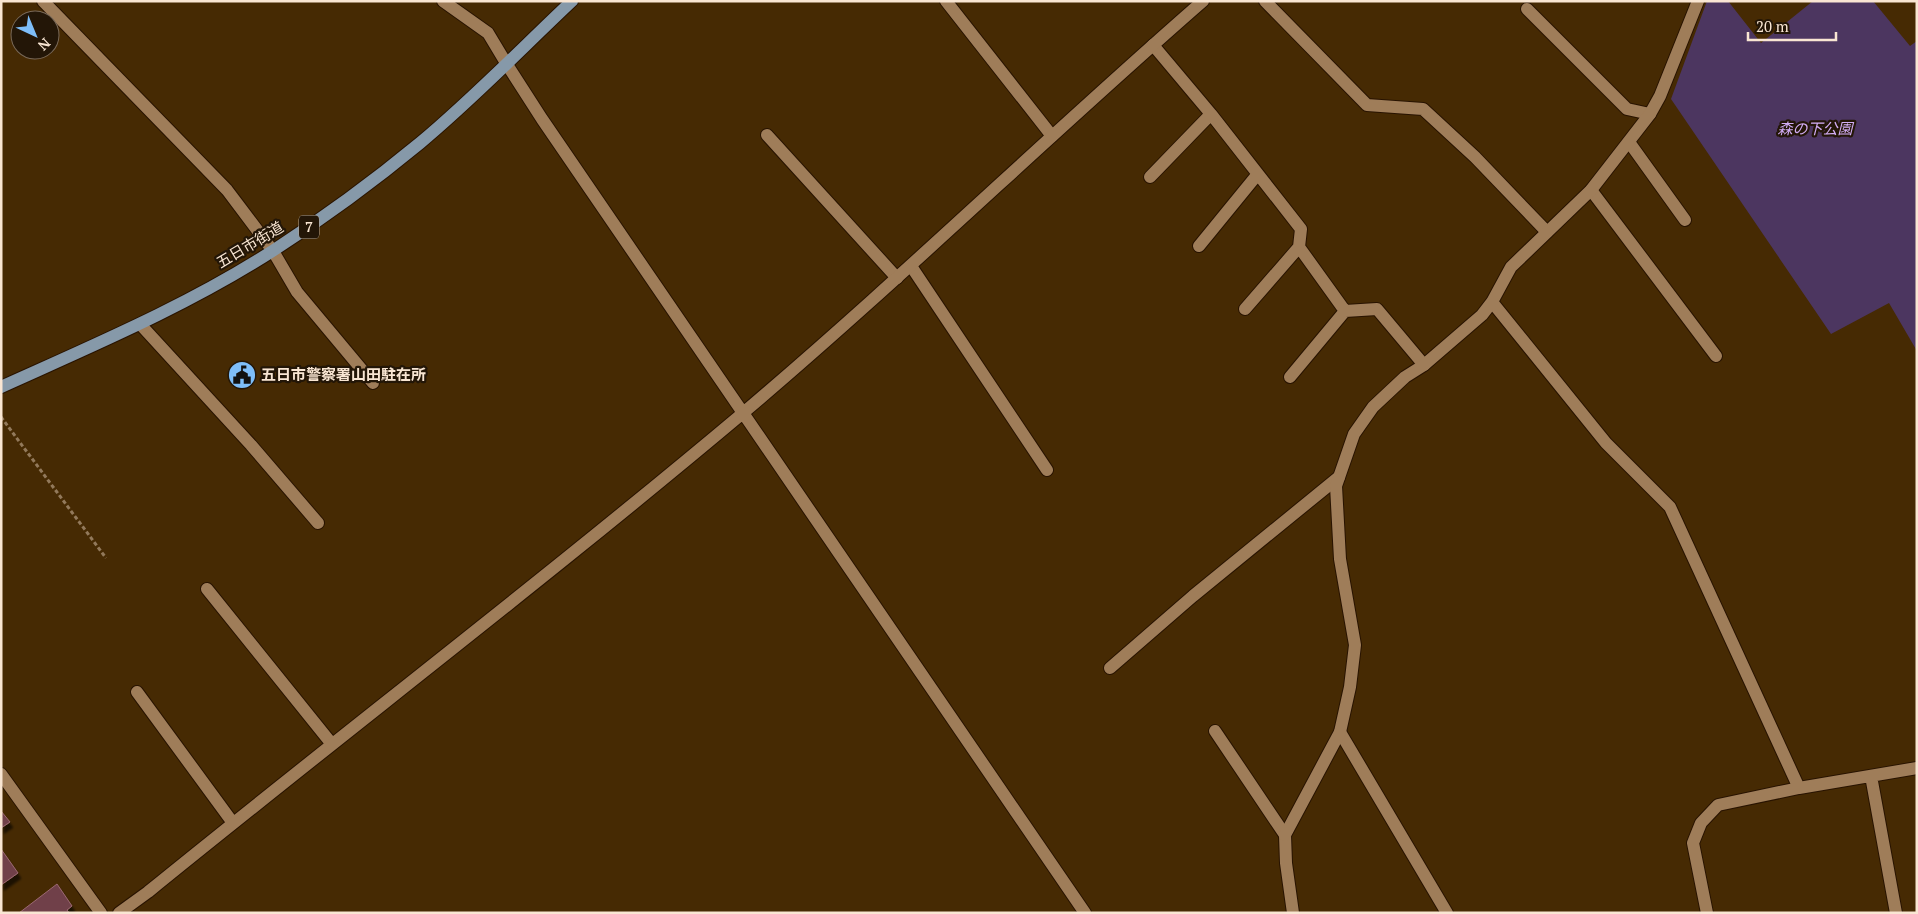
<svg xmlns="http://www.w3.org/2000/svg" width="1918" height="914" font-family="'PT Serif','Noto Sans JP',serif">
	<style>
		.green { fill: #4c3660 }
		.building { fill: #70414a; stroke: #9b6871; filter: url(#shadow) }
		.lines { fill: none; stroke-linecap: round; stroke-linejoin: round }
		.service-casing { stroke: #281300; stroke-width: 14 }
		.minor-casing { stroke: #281300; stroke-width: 14 }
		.primary-casing { stroke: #281300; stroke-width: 14 }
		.path { stroke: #92795b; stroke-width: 3; stroke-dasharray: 4 2.5; stroke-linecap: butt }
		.service { stroke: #9f7d59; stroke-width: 12 }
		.minor { stroke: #9f7d59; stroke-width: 12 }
		.primary { stroke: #8699a9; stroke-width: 12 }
		.labels { text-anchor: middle; stroke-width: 4.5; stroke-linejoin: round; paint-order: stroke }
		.shield { fill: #231607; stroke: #b9a896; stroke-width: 1 }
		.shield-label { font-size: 14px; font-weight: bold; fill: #f9e6d3 }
		.park-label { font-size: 15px; font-style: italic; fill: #d2adf5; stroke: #231607 }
		.street-label { font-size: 15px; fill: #f9e6d3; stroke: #231607 }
		.poi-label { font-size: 15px; font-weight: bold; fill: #f9e6d3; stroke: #231607; text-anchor: start }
	</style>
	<defs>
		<filter id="shadow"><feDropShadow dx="3" dy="5.5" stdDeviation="1" flood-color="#0009"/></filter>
	</defs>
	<rect width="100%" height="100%" fill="#462a03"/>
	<path class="green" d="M 1707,1 L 1728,1 L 1761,43 L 1813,1 L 1873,1 L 1910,46 L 1917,41 L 1917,351 L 1889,303 L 1831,334 L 1671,99 Z"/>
	<path class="building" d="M 1,811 L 10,822 L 1,828 Z
		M 1,849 L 18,873 L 1,885 Z
		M 57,884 L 72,906 L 67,910 L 69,913 L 19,913 Z"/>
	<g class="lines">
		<defs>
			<path id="service" d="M 443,1 L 488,33 L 506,63
				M 946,1 L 1052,136
				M 1265,1 L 1367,105 L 1423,109 L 1475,157 L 1547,232
				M 1527,9 L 1627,109 L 1650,114
				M 1153,45 L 1211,114 L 1301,229 L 1299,247 L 1345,311 L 1377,309 L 1424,365
				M 767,135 L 897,278
				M 1629,142 L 1685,220
				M 1150,177 L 1211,114
				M 1591,190 L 1716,356
				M 1199,246 L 1257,175
				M 273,251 L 297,292 L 373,383
				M 911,266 L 1047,470
				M 1245,309 L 1299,247
				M 140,324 L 251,445 L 318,523
				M 1290,377 L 1345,311
				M 207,589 L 331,743
				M 1110,668 L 1193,596 L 1339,477
				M 137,692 L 233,823
				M 1215,731 L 1285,835 L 1286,863 L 1293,913
				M 1340,732 L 1447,913"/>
			<path id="minor" d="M 43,1 L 227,190 L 273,251
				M 506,63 L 542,119 L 1085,913
				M 1492,302 L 1606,443 L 1670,507 L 1799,788
				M 1,774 L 101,913
				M 1871,776 L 1896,913
				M 1285,835 L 1340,732 L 1350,687 L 1355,645 L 1340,559 L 1336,486 L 1354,434 L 1373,407 L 1405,377 L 1424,365 L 1482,315 L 1492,302 L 1511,267 L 1591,190 L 1650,114 L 1660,96 L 1698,1
				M 119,913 L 148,892 C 346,731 548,577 743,413 C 900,280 1048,136 1203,1
				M 1707,913 L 1693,843 L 1701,823 L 1718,805 L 1799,788 L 1917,768"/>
			<path id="primary" d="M 1,387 C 94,345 189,305 274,250 C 325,217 374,181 420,143 C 473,99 522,48 572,1"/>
		</defs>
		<use href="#service" class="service-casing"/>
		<use href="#minor" class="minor-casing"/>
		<use href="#primary" class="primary-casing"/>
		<path class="path" d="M 1,417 L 106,558"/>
		<use href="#service" class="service"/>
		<use href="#minor" class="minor"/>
		<use href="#primary" class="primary"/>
	</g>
	<defs>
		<symbol id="civic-disc" viewBox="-11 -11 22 22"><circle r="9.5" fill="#7ebef9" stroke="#231607"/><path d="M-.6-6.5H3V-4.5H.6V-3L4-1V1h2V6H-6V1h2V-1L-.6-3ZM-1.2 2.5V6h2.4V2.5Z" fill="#111"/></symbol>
	</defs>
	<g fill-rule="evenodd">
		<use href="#civic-disc" x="226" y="359" width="32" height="32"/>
	</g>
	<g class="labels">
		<rect class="shield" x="299" y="215.5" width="20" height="23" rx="4"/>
		<g class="shield-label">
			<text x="309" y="232">7</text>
		</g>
		<g class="park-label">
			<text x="1815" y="134">森の下公園</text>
		</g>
		<g class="street-label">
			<text transform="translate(250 245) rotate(-31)" y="5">五日市街道</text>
		</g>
		<g class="poi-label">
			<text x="261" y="380">五日市警察署山田駐在所</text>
		</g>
	</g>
	<rect width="1918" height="914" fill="none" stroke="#f9e6d3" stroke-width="5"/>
	<g transform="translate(35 35) rotate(136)"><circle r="24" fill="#231607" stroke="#796959"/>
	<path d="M0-4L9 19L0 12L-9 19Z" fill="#7ebef9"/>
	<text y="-8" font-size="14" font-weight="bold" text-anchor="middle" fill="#f9e6d3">N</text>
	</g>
	<path d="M1748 32v8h88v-8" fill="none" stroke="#f9e6d3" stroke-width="2.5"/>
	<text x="1756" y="32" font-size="15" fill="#f9e6d3" stroke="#231607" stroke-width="4" paint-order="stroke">20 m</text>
</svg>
